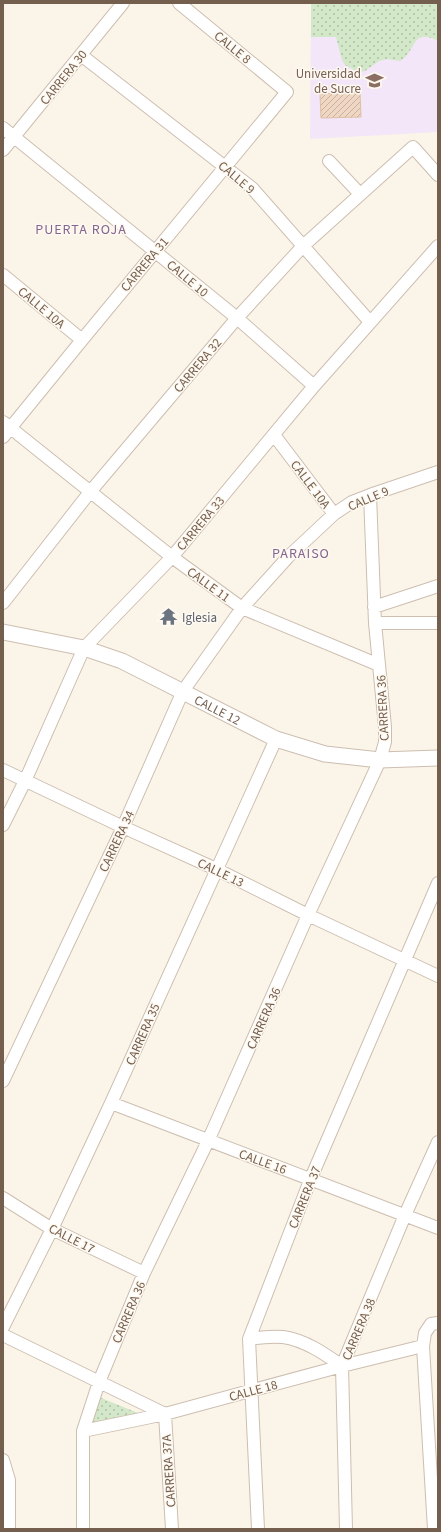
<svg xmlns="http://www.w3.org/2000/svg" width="441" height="1532" font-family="'Source Sans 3',sans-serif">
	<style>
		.education { fill: #f2e6f8 }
		.park { fill: url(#park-dots) }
		.building { fill: url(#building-hatch); stroke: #e0bfa5 }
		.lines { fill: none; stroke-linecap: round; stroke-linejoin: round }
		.minor-casing { stroke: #cdbeb0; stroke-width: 14 }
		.tertiary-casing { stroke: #cdbeb0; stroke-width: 17 }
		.minor { stroke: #fff; stroke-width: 12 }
		.tertiary { stroke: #fff; stroke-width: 15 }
		.labels { text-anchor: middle; stroke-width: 3; stroke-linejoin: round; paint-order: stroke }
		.street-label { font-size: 13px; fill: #745e4e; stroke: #fef9f0 }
		.education-label { font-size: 13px; fill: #785e54; stroke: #fef9f0; text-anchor: end }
		.worship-label { font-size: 13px; fill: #5b616d; stroke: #fef9f0; text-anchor: start }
		.neighbourhood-label { font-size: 14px; letter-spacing: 1px; fill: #856690; stroke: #fef9f0 }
	</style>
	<defs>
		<pattern id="park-dots" width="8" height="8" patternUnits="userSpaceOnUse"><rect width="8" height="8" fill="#d3e8c8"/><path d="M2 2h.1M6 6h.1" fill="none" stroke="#b0bfa5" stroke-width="1.8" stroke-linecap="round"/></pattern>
		<pattern id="building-hatch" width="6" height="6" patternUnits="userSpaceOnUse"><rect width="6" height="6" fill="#efd7c3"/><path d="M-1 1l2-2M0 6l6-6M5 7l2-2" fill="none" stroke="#c6b2a1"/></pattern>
	</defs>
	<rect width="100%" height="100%" fill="#fbf5e9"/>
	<path class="education" d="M 311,3 L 438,3 L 438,132 L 310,139 Z"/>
	<path class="park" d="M 311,3 L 438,3 L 438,41 C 411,27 417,51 400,61 L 387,59 L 379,61 L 365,71 L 358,72 L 345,65 L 342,60 L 336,37 L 311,37 Z
		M 99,1397 L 138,1413 L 90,1423 Z"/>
	<path class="building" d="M 360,92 L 361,117 L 321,118 L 320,94 Z"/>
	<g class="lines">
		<defs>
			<path id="minor" d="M 81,55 L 252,188 L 370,322
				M 3,128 L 237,318 L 314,386
				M 3,150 L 123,3
				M 329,161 L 360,194
				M 3,275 L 82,340
				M 3,422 L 172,557 L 242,608 L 379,665
				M 274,435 L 334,514
				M 3,437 L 82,340 L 287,92 L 179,3
				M 3,603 L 90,492 L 237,318 L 303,246 L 413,147 L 438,175
				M 374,607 L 438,586
				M 375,623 L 438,623
				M 3,770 L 123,827 L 216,869 L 308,915 L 438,976
				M 3,825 L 25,781 L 84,648 L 172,557 L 314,386 L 438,246
				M 3,1081 L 123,827 L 183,691 L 242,608 L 288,557 L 334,514 L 352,502 L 370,495 L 438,472
				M 111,1103 L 438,1228
				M 3,1198 L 52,1229 L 144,1273
				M 3,1327 L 52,1229 L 111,1103 L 276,739
				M 3,1335 L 165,1414 L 172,1529
				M 249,1339 C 261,1337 272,1336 283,1337 C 305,1340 325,1354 342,1366
				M 83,1431 L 165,1414 L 342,1366 L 423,1346
				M 3,1460 L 9,1480 L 9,1529
				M 83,1529 L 83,1431 L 99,1382 L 144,1273 L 208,1141 L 308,915 L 380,760 L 385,742 L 385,727 L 375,623 L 370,495
				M 258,1529 L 249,1339 L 311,1178 L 438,883
				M 346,1529 L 342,1366 L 405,1215 L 438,1142
				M 434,1529 L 423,1346 L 425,1333 L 431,1324 L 438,1323"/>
			<g id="tertiary">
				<path id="s1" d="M 3,632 L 84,648 L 122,661 L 276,739 L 325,754 L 380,760 L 438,758"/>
			</g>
		</defs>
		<use href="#minor" class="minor-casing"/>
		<use href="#tertiary" class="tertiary-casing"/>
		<use href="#minor" class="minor"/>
		<use href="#tertiary" class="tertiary"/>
	</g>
	<defs>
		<symbol id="university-bare" viewBox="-9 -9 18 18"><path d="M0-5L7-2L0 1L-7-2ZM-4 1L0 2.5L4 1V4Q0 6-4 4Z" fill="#8d6e63" stroke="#fef9f0" stroke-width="2.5" paint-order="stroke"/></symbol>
		<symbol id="temple-bare" viewBox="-9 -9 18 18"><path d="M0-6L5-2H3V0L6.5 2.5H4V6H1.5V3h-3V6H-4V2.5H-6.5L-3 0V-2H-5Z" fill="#6b7280" stroke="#fef9f0" stroke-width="2.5" paint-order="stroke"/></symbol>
	</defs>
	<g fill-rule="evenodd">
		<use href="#university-bare" x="362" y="68" width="25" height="25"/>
		<use href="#temple-bare" x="156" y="604" width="25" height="25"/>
	</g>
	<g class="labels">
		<g class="street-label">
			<text transform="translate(233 47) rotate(39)" y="5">CALLE 8</text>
			<text transform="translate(63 77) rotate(-51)" y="5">CARRERA 30</text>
			<text transform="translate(237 177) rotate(40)" y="5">CALLE 9</text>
			<text transform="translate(144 264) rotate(-50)" y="5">CARRERA 31</text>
			<text transform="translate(188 278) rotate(40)" y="5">CALLE 10</text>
			<text transform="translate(42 307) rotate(40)" y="5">CALLE 10A</text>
			<text transform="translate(197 365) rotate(-50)" y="5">CARRERA 32</text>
			<text transform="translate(311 484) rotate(53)" y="5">CALLE 10A</text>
			<text transform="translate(368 498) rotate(-23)" y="5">CALLE 9</text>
			<text transform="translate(200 523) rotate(-50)" y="5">CARRERA 33</text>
			<text transform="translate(209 584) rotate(36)" y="5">CALLE 11</text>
			<text transform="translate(382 708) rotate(-93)" y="5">CARRERA 36</text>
			<text dy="5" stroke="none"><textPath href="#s1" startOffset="230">CALLE 12</textPath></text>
			<text transform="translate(116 841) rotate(-65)" y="5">CARRERA 34</text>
			<text transform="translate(221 872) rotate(26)" y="5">CALLE 13</text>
			<text transform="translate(263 1018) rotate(-66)" y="5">CARRERA 36</text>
			<text transform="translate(142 1034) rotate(-66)" y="5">CARRERA 35</text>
			<text transform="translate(263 1161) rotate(20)" y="5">CALLE 16</text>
			<text transform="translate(304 1197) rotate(-68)" y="5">CARRERA 37</text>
			<text transform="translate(72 1238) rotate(27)" y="5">CALLE 17</text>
			<text transform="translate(128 1312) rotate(-67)" y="5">CARRERA 36</text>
			<text transform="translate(358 1329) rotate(-67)" y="5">CARRERA 38</text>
			<text transform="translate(253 1390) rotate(-15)" y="5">CALLE 18</text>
			<text transform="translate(168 1471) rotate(-94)" y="5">CARRERA 37A</text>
		</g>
		<g class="education-label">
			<text x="361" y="78">Universidad<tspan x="361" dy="15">de Sucre</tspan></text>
		</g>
		<g class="worship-label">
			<text x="182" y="622">Iglesia</text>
		</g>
		<g class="neighbourhood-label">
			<text x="81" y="234">PUERTA ROJA</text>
			<text x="301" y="558">PARAISO</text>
		</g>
	</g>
	<rect width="441" height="1532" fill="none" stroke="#745e4e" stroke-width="8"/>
</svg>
